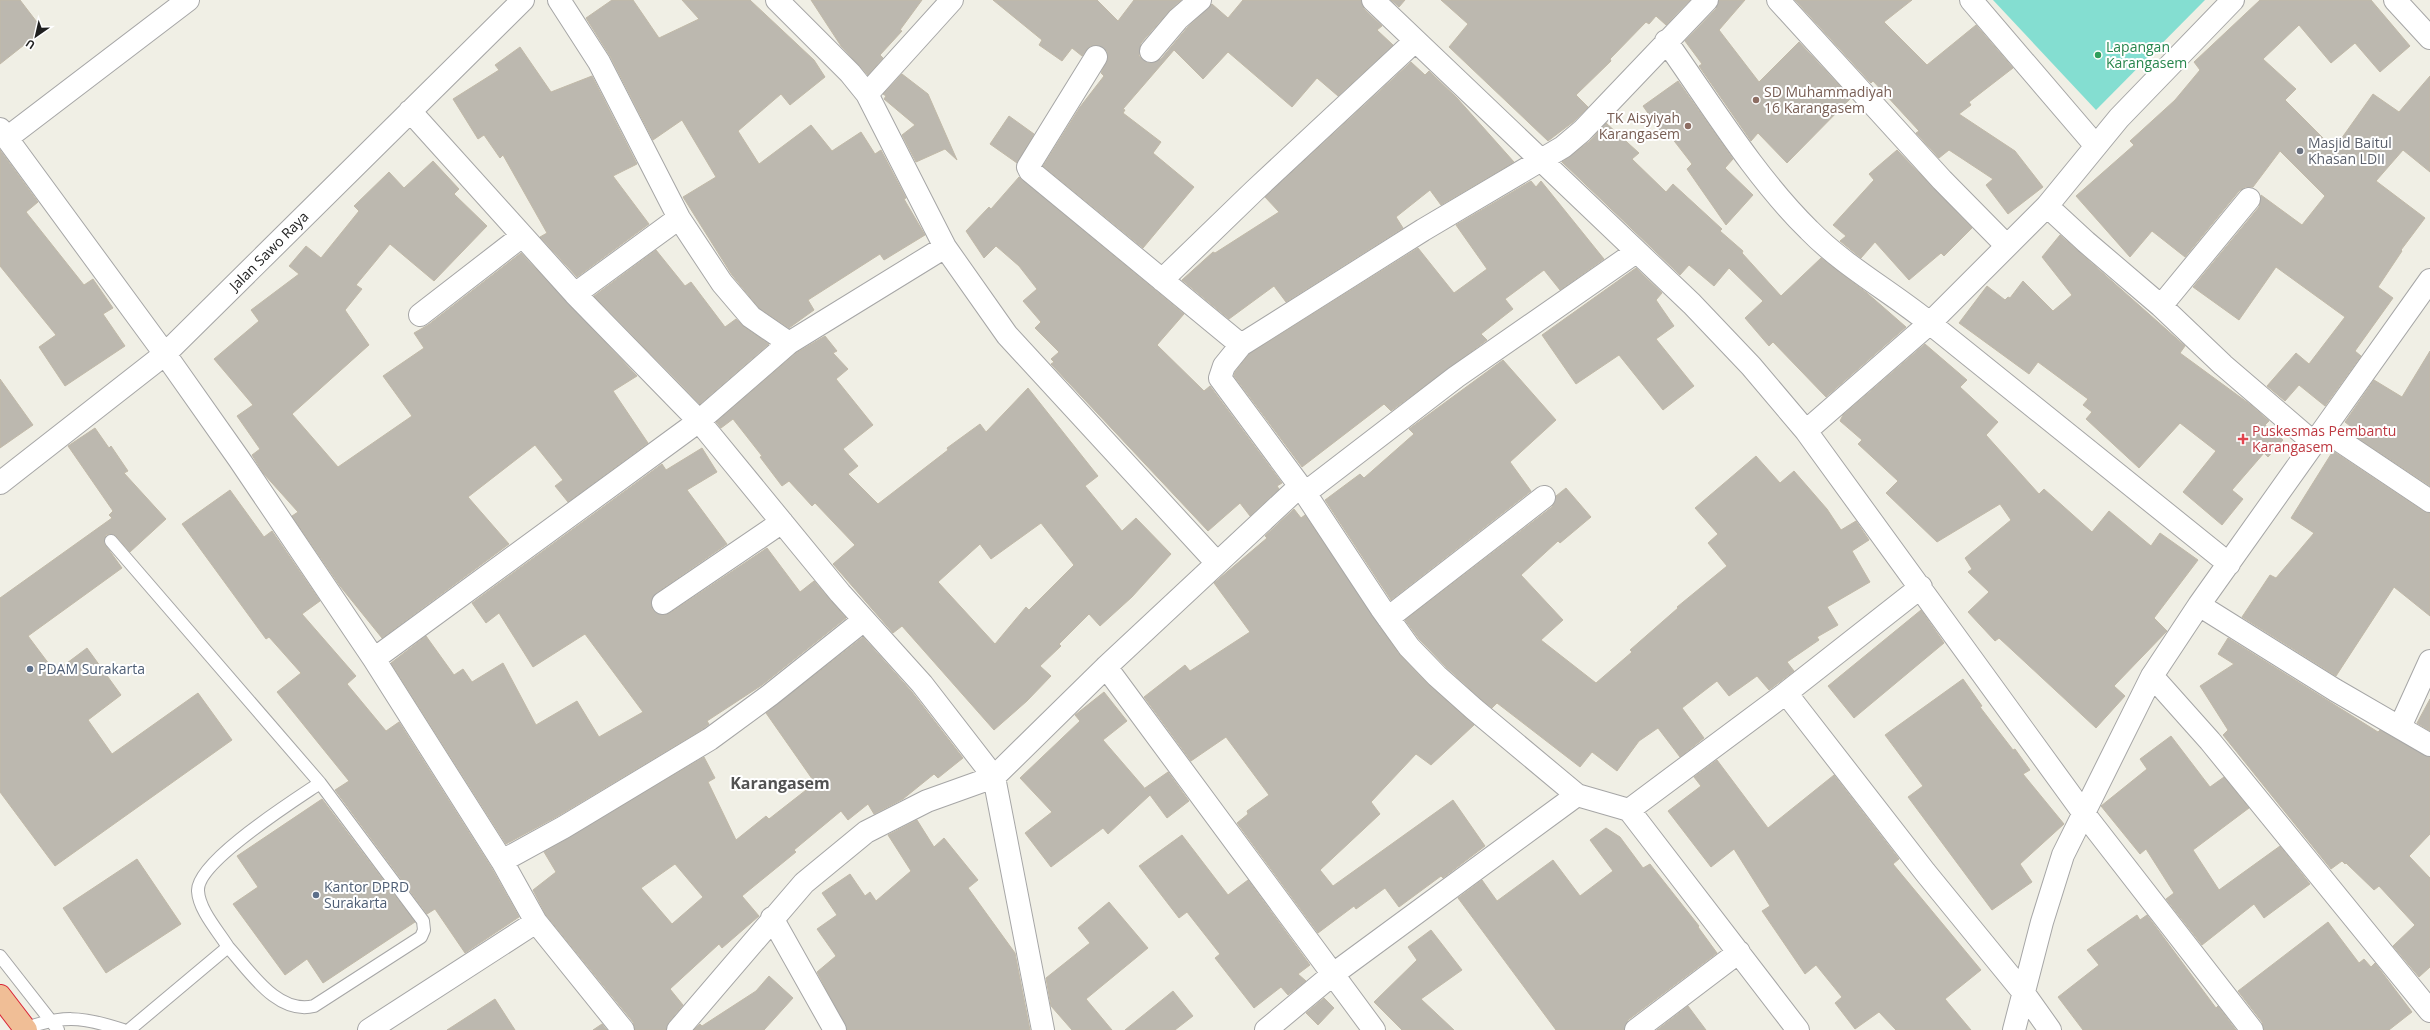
<svg xmlns="http://www.w3.org/2000/svg" width="2430" height="1030" font-family="'Open Sans',sans-serif">
	<style>
		.pitch { fill: #84ded1 }
		.building { fill: #bcb8af; stroke: #c1b9a8; fill-rule: evenodd }
		.lines { fill: none; stroke-linecap: round; stroke-linejoin: round }
		.service-casing { stroke: #a6a6a6; stroke-width: 14 }
		.minor-casing { stroke: #a6a6a6; stroke-width: 24 }
		.trunk-casing { stroke: #d92739; stroke-width: 24 }
		.service { stroke: #fff; stroke-width: 12 }
		.minor { stroke: #fff; stroke-width: 22 }
		.trunk { stroke: #f0be96; stroke-width: 22 }
		.leisure-dot { fill: #2e9e5b; stroke: #fff; stroke-width: 1.5 }
		.education-dot { fill: #8d6e63; stroke: #fff; stroke-width: 1.5 }
		.worship-dot { fill: #6b7280; stroke: #fff; stroke-width: 1.5 }
		.health-dot { fill: #e0444e; stroke: #fff; stroke-width: 1.5 }
		.service-dot { fill: #5c6f8a; stroke: #fff; stroke-width: 1.5 }
		.labels { text-anchor: middle; stroke-width: 4; stroke-linejoin: round; paint-order: stroke }
		.leisure-label { font-size: 14px; fill: #27864d; stroke: #fff; text-anchor: start }
		.education-label { font-size: 14px; fill: #785e54; stroke: #fff; text-anchor: start }
		.worship-label { font-size: 14px; fill: #5b616d; stroke: #fff; text-anchor: start }
		.street-label { font-size: 14px; fill: #1f1f1f; stroke: #fff }
		.health-label { font-size: 14px; fill: #be3a42; stroke: #fff; text-anchor: start }
		.service-label { font-size: 14px; fill: #4e5e75; stroke: #fff; text-anchor: start }
		.quarter-label { font-size: 16px; font-weight: bold; fill: #525252; stroke: #fff }
	</style>
	<rect width="100%" height="100%" fill="#f0efe5"/>
	<path class="pitch" d="M 1993,0 L 2205,0 L 2096,110 Z"/>
	<path class="building" d="M 0,0 L 20,0 L 43,30 L 0,64 Z
		M 612,0 L 633,0 L 659,38 L 699,19 L 682,0 L 750,0 L 814,60 L 825,77 L 790,105 L 781,94 L 738,131 L 759,164 L 811,125 L 832,151 L 861,132 L 875,154 L 881,150 L 906,198 L 904,199 L 925,235 L 884,260 L 880,254 L 808,300 L 814,310 L 789,328 L 759,308 L 732,275 L 683,197 L 716,177 L 682,120 L 653,140 L 610,56 L 586,18 Z
		M 811,0 L 922,0 L 900,30 L 902,31 L 880,55 L 883,58 L 868,75 L 841,46 Z
		M 993,0 L 1097,0 L 1118,21 L 1134,0 L 1181,0 L 1169,11 L 1141,43 L 1139,56 L 1149,63 L 1161,59 L 1187,28 L 1212,4 L 1228,18 L 1243,0 L 1361,0 L 1364,9 L 1382,26 L 1377,30 L 1393,45 L 1338,96 L 1317,78 L 1292,107 L 1228,52 L 1203,79 L 1174,50 L 1123,109 L 1125,110 L 1123,113 L 1161,142 L 1153,153 L 1194,187 L 1143,248 L 1043,166 L 1080,107 L 1104,76 L 1101,73 L 1108,58 L 1107,51 L 1096,45 L 1090,46 L 1082,56 L 1072,48 L 1062,61 L 1039,45 L 1042,40 Z
		M 1391,0 L 1405,0 L 1399,7 Z
		M 1441,0 L 1690,0 L 1666,25 L 1656,16 L 1649,24 L 1646,22 L 1610,59 L 1611,61 L 1576,95 L 1588,107 L 1573,122 L 1548,141 L 1449,47 L 1468,24 Z
		M 1719,0 L 1745,0 L 1719,30 L 1759,82 L 1799,42 L 1851,98 L 1787,163 L 1758,133 L 1751,141 L 1699,66 L 1702,64 L 1685,41 L 1716,9 Z
		M 1795,0 L 1912,0 L 1884,22 L 1927,65 L 1976,25 L 2013,68 L 1969,102 L 1971,105 L 1959,114 L 2015,151 L 2043,187 L 2008,214 L 1986,185 L 1993,179 L 1949,150 L 1939,158 L 1916,133 L 1919,131 L 1873,81 L 1871,83 L 1868,80 Z
		M 2260,0 L 2371,0 L 2410,46 L 2380,72 L 2355,43 L 2331,63 L 2299,25 L 2263,59 L 2296,89 L 2285,100 L 2334,149 L 2373,94 L 2399,112 L 2430,76 L 2430,172 L 2403,150 L 2376,181 L 2425,218 L 2401,250 L 2402,251 L 2378,287 L 2393,298 L 2355,351 L 2361,356 L 2325,406 L 2299,385 L 2285,401 L 2267,386 L 2296,353 L 2309,364 L 2345,317 L 2276,267 L 2239,320 L 2193,287 L 2259,207 L 2261,195 L 2302,225 L 2325,196 L 2280,151 L 2253,187 L 2245,187 L 2239,191 L 2185,257 L 2152,231 L 2130,257 L 2076,196 L 2134,145 L 2130,141 L 2175,100 L 2200,70 L 2194,62 Z
		M 520,47 L 551,92 L 592,76 L 637,164 L 613,176 L 649,224 L 577,277 L 540,237 L 547,233 L 503,155 L 500,158 L 484,135 L 478,139 L 453,99 L 499,70 L 495,65 Z
		M 1411,62 L 1425,75 L 1429,71 L 1457,98 L 1514,162 L 1441,205 L 1430,190 L 1396,217 L 1403,228 L 1286,302 L 1274,286 L 1229,319 L 1182,280 L 1213,252 L 1215,253 L 1279,212 L 1265,197 Z
		M 902,74 L 928,94 L 957,160 L 945,149 L 916,162 L 902,135 L 915,125 L 884,99 L 886,96 L 883,94 Z
		M 1678,81 L 1733,159 L 1725,168 L 1753,195 L 1726,225 L 1687,169 L 1692,164 L 1668,133 L 1664,136 L 1643,106 Z
		M 1009,116 L 1034,134 L 1017,163 L 990,144 Z
		M 1606,123 L 1639,153 L 1632,159 L 1666,192 L 1673,184 L 1722,229 L 1720,231 L 1743,251 L 1742,253 L 1781,296 L 1821,258 L 1867,293 L 1906,327 L 1826,397 L 1773,342 L 1769,346 L 1745,318 L 1763,301 L 1729,268 L 1714,286 L 1689,265 L 1680,275 L 1562,162 L 1590,141 Z
		M 0,150 L 38,202 L 26,212 L 84,285 L 93,279 L 113,308 L 103,314 L 125,346 L 65,386 L 39,347 L 56,335 L 0,266 Z
		M 1897,150 L 1972,228 L 1944,256 L 1941,253 L 1909,280 L 1875,242 L 1861,258 L 1840,241 L 1846,236 L 1833,225 L 1874,180 L 1869,174 Z
		M 433,161 L 459,189 L 454,194 L 487,226 L 434,281 L 390,244 L 356,285 L 362,289 L 345,310 L 369,345 L 292,414 L 338,467 L 412,416 L 383,376 L 424,348 L 414,333 L 428,325 L 521,253 L 637,376 L 613,391 L 648,443 L 568,502 L 555,486 L 563,480 L 535,445 L 468,497 L 509,544 L 382,638 L 340,586 L 292,516 L 298,512 L 263,473 L 252,455 L 260,449 L 237,416 L 253,405 L 214,359 L 259,321 L 251,310 L 299,274 L 289,266 L 306,246 L 321,258 L 359,211 L 354,206 L 389,172 L 404,188 Z
		M 1019,177 L 1184,314 L 1157,345 L 1204,391 L 1210,386 L 1282,483 L 1277,486 L 1279,489 L 1250,516 L 1240,503 L 1208,531 L 1051,364 L 1054,362 L 1051,359 L 1059,352 L 1035,328 L 1041,322 L 1023,301 L 1037,289 L 1019,266 L 996,246 L 984,258 L 966,231 L 989,207 L 991,209 Z
		M 1531,181 L 1536,187 L 1541,181 L 1604,259 L 1560,290 L 1544,270 L 1505,299 L 1513,309 L 1481,334 L 1487,340 L 1391,411 L 1384,404 L 1302,467 L 1234,376 L 1235,372 L 1249,354 L 1418,248 L 1454,293 L 1487,269 L 1456,225 Z
		M 2060,235 L 2185,346 L 2180,353 L 2251,405 L 2269,421 L 2265,425 L 2283,440 L 2268,457 L 2264,453 L 2232,490 L 2243,499 L 2222,525 L 2183,492 L 2216,451 L 2180,423 L 2139,468 L 2086,419 L 2092,412 L 2083,405 L 2088,399 L 2038,362 L 2029,374 L 1959,323 L 1987,286 L 2005,300 L 2008,297 L 2010,298 L 2023,281 L 2053,311 L 2072,295 L 2042,257 Z
		M 656,250 L 685,286 L 691,282 L 725,327 L 736,319 L 744,327 L 769,344 L 700,404 L 594,296 Z
		M 1636,268 L 1662,293 L 1656,300 L 1674,326 L 1656,339 L 1694,386 L 1663,410 L 1619,355 L 1576,384 L 1542,335 Z
		M 825,336 L 837,351 L 833,353 L 848,369 L 836,379 L 873,425 L 843,449 L 858,466 L 848,474 L 878,504 L 948,450 L 947,448 L 980,424 L 986,432 L 1028,388 L 1098,476 L 1085,486 L 1122,531 L 1136,518 L 1171,554 L 1132,597 L 1100,626 L 1089,614 L 1059,644 L 1061,646 L 1040,666 L 1051,676 L 1027,701 L 994,730 L 902,626 L 893,633 L 833,564 L 855,545 L 815,503 L 812,506 L 789,481 L 782,486 L 760,457 L 762,456 L 733,419 L 721,428 L 716,422 L 796,353 ZM 1041,523 L 1074,565 L 1029,610 L 1026,607 L 995,644 L 938,582 L 980,544 L 991,559 Z
		M 1925,344 L 1967,380 L 1960,387 L 1998,422 L 1986,435 L 2039,494 L 2044,489 L 2092,532 L 2109,511 L 2151,546 L 2160,533 L 2198,560 L 2154,618 L 2167,631 L 2114,686 L 2125,696 L 2096,728 L 1999,638 L 1995,641 L 1968,612 L 1989,592 L 1968,572 L 1972,569 L 1965,558 L 2011,520 L 2000,504 L 1937,542 L 1886,493 L 1898,481 L 1858,444 L 1862,440 L 1840,421 L 1843,415 Z
		M 2430,351 L 2430,486 L 2347,431 L 2350,426 L 2345,422 L 2374,380 L 2402,397 Z
		M 1503,360 L 1556,420 L 1510,462 L 1531,491 L 1391,600 L 1325,500 L 1360,474 L 1364,478 L 1414,434 L 1409,429 Z
		M 0,379 L 33,425 L 0,448 Z
		M 95,428 L 109,448 L 111,446 L 128,471 L 124,473 L 166,519 L 130,552 L 116,536 L 110,534 L 106,535 L 104,543 L 122,568 L 28,636 L 55,672 L 87,648 L 121,695 L 88,720 L 112,754 L 198,693 L 232,740 L 55,866 L 0,792 L 0,598 L 112,518 L 109,515 L 113,511 L 68,446 Z
		M 702,448 L 717,472 L 687,490 L 727,544 L 656,593 L 651,604 L 653,610 L 664,615 L 670,613 L 767,548 L 800,592 L 814,581 L 846,618 L 762,685 L 707,721 L 709,724 L 703,729 L 558,816 L 506,844 L 391,663 L 426,636 L 454,675 L 463,669 L 472,682 L 503,663 L 536,725 L 577,701 L 599,737 L 643,712 L 585,634 L 533,667 L 499,613 L 486,623 L 472,603 L 662,464 L 666,470 Z
		M 2333,451 L 2423,511 L 2430,513 L 2430,616 L 2394,587 L 2336,676 L 2242,617 L 2270,575 L 2276,578 L 2314,533 L 2291,518 Z
		M 1756,456 L 1780,483 L 1794,471 L 1827,509 L 1841,530 L 1856,521 L 1869,540 L 1852,551 L 1870,582 L 1827,607 L 1838,625 L 1817,637 L 1819,640 L 1787,662 L 1794,671 L 1769,690 L 1757,676 L 1729,696 L 1717,681 L 1682,708 L 1704,738 L 1680,757 L 1658,728 L 1639,741 L 1617,771 L 1592,752 L 1580,767 L 1497,703 L 1492,708 L 1482,700 L 1446,667 L 1419,639 L 1405,620 L 1552,507 L 1556,496 L 1566,488 L 1591,517 L 1560,543 L 1558,541 L 1521,575 L 1563,620 L 1541,640 L 1596,683 L 1632,652 L 1630,650 L 1678,608 L 1677,607 L 1727,566 L 1708,543 L 1718,534 L 1695,508 Z
		M 230,490 L 264,537 L 272,531 L 320,601 L 302,614 L 356,676 L 347,684 L 386,731 L 399,722 L 491,867 L 519,917 L 465,953 L 435,909 L 427,914 L 335,790 L 349,781 L 277,692 L 301,673 L 269,637 L 266,639 L 182,524 Z
		M 1294,509 L 1301,518 L 1305,515 L 1399,654 L 1429,685 L 1474,725 L 1431,765 L 1416,754 L 1371,802 L 1380,814 L 1320,870 L 1333,886 L 1453,800 L 1485,846 L 1443,878 L 1441,876 L 1399,907 L 1385,888 L 1356,909 L 1354,906 L 1318,933 L 1237,823 L 1248,814 L 1247,811 L 1269,795 L 1226,737 L 1191,761 L 1144,697 L 1185,665 L 1190,671 L 1250,632 L 1214,583 L 1267,538 L 1265,536 Z
		M 1921,610 L 1944,643 L 1854,718 L 1828,686 Z
		M 863,637 L 912,692 L 963,758 L 938,778 L 934,774 L 903,799 L 874,814 L 868,804 L 848,820 L 841,811 L 794,850 L 796,852 L 742,896 L 759,916 L 722,948 L 719,944 L 670,989 L 683,1005 L 669,1022 L 666,1030 L 635,1030 L 633,1022 L 546,915 L 533,890 L 556,872 L 544,852 L 704,757 L 715,778 L 708,782 L 736,840 L 766,816 L 769,819 L 815,783 L 766,713 ZM 675,864 L 703,897 L 672,924 L 641,888 Z
		M 2228,638 L 2378,732 L 2380,730 L 2430,757 L 2430,834 L 2409,856 L 2430,878 L 2430,967 L 2419,977 L 2393,946 L 2415,925 L 2379,886 L 2374,890 L 2346,863 L 2345,864 L 2342,861 L 2331,869 L 2223,735 L 2228,730 L 2200,686 L 2234,664 L 2218,654 Z
		M 1963,679 L 1982,706 L 1980,707 L 2013,750 L 2015,749 L 2030,770 L 2023,774 L 2064,824 L 2020,864 L 2032,882 L 1992,910 L 1908,797 L 1923,786 L 1885,735 Z
		M 1104,692 L 1127,721 L 1103,740 L 1147,791 L 1145,788 L 1168,772 L 1189,801 L 1167,818 L 1150,795 L 1108,834 L 1103,828 L 1051,867 L 1025,833 L 1052,812 L 1020,778 L 1080,721 L 1075,715 Z
		M 2430,699 L 2430,731 L 2417,723 Z
		M 2171,736 L 2210,787 L 2224,777 L 2249,808 L 2193,850 L 2219,890 L 2280,846 L 2310,884 L 2264,918 L 2254,904 L 2202,945 L 2166,899 L 2174,893 L 2146,849 L 2140,854 L 2101,806 L 2147,769 L 2140,759 Z
		M 1717,760 L 1768,828 L 1834,775 L 1899,859 L 1893,864 L 1981,970 L 1945,999 L 1971,1030 L 1896,1030 L 1879,1012 L 1855,1029 L 1835,1003 L 1842,997 L 1816,965 L 1805,974 L 1762,911 L 1770,906 L 1734,849 L 1711,867 L 1668,811 L 1701,786 L 1694,777 Z
		M 322,799 L 415,922 L 323,983 L 307,959 L 285,975 L 233,904 L 258,887 L 237,856 Z
		M 917,820 L 934,847 L 944,838 L 978,880 L 968,888 L 1015,953 L 1030,1030 L 847,1030 L 817,972 L 836,956 L 817,929 L 837,915 L 822,893 L 850,874 L 865,896 L 870,892 L 876,901 L 911,871 L 888,835 Z
		M 1606,828 L 1620,837 L 1643,868 L 1650,864 L 1699,926 L 1698,927 L 1717,953 L 1628,1020 L 1624,1030 L 1556,1030 L 1458,898 L 1482,880 L 1497,901 L 1553,860 L 1580,896 L 1613,871 L 1590,840 Z
		M 1182,835 L 1228,895 L 1248,880 L 1310,965 L 1298,974 L 1306,981 L 1288,995 L 1281,987 L 1254,1008 L 1215,958 L 1220,954 L 1187,912 L 1179,918 L 1139,866 Z
		M 137,859 L 181,924 L 106,973 L 63,908 Z
		M 1109,902 L 1148,948 L 1086,999 L 1112,1030 L 1072,1030 L 1051,1006 L 1046,978 L 1090,943 L 1078,928 Z
		M 2137,915 L 2140,920 L 2147,915 L 2216,1008 L 2218,1006 L 2236,1030 L 2083,1030 L 2058,997 L 2099,965 L 2087,950 Z
		M 2328,922 L 2359,963 L 2364,959 L 2371,967 L 2375,963 L 2412,1012 L 2389,1030 L 2264,1030 L 2262,1022 L 2238,991 Z
		M 1431,930 L 1462,970 L 1421,999 L 1454,1030 L 1402,1030 L 1374,1002 L 1417,960 L 1408,947 Z
		M 769,976 L 793,998 L 764,1030 L 694,1030 L 700,1024 L 702,1026 L 756,991 Z
		M 1173,991 L 1193,1016 L 1175,1030 L 1125,1030 Z
		M 1324,998 L 1334,1008 L 1318,1025 L 1306,1013 Z
		M 495,999 L 515,1030 L 447,1030 Z
		M 1688,1006 L 1706,1030 L 1657,1030 Z
		M 602,1024 L 607,1030 L 593,1030 Z"/>
	<g class="lines">
		<defs>
			<path id="service" d="M 111,541 L 320,783 C 295,800 196,862 198,891 C 199,910 218,931 228,947
				M 0,956 L 58,1030
				M 20,1030 C 62,1015 81,1016 123,1030
				M 129,1030 L 228,947 C 250,971 277,1015 314,1006 L 421,937 L 424,930 L 423,921 L 320,783"/>
			<path id="minor" d="M 559,0 L 599,62 L 679,218 L 722,283 L 751,317 L 789,343
				M 777,0 L 850,73 L 867,94 L 945,247 L 1007,335 L 1217,563
				M 1373,0 L 1692,304 L 1751,366 L 1806,431 L 2085,815 L 2252,1030
				M 1707,0 L 1582,131 L 1563,147 L 1423,230 L 1241,345 L 1224,366 L 1220,378 L 1305,493 L 1381,608 L 1409,647 L 1437,676 L 1474,709 L 1577,795 L 1629,810 L 1798,1030
				M 1778,0 L 1942,180 L 2007,246
				M 1971,0 L 2096,146
				M 2395,0 L 2430,38
				M 1666,41 C 1710,103 1755,177 1809,230 C 1845,267 1892,292 1932,325 C 2031,405 2130,485 2229,564
				M 1151,51 L 1178,19 L 1200,0
				M 1096,57 L 1028,167 L 1030,171 L 1241,345
				M 867,94 L 952,0
				M 410,111 L 575,294 L 699,421 L 840,593 L 922,684 L 994,777 L 1043,1030
				M 0,129 L 165,354 L 239,459 L 374,659 L 502,861 L 536,922 L 623,1030
				M 7,138 L 188,0
				M 2047,206 L 2086,242 L 2161,306 L 2223,365 L 2314,443
				M 1162,280 L 1254,191 L 1415,41
				M 575,294 L 679,218
				M 2161,306 L 2249,199
				M 420,315 L 522,236
				M 2324,430 L 2430,501
				M 1806,431 L 1930,323 L 2047,206 L 2119,118 L 2233,0
				M 0,483 L 165,354 L 523,0
				M 1305,493 L 1456,377 L 1636,252
				M 663,603 L 782,522
				M 2199,605 L 2335,690 L 2430,745
				M 1388,618 L 1544,497
				M 374,659 L 699,421 L 789,343 L 945,247
				M 1106,667 L 1374,1030
				M 2152,676 L 2210,741 L 2430,1011
				M 1786,693 L 1925,872 L 2023,992 L 2050,1030
				M 2400,727 L 2430,661
				M 1629,810 L 1786,693 L 1921,587
				M 502,861 L 564,827 L 710,739 L 770,695 L 864,620
				M 772,918 L 835,1030
				M 369,1030 L 536,922
				M 678,1030 L 804,883 L 866,832 L 927,801 L 994,777 L 1106,667 L 1300,486
				M 1266,1030 L 1332,975 L 1577,795
				M 1636,1030 L 1739,952
				M 2014,1030 L 2042,922 L 2063,855 L 2152,676 L 2199,605 L 2430,280"/>
			<path id="trunk" d="M 0,996 L 26,1030"/>
		</defs>
		<use href="#service" class="service-casing"/>
		<use href="#minor" class="minor-casing"/>
		<use href="#trunk" class="trunk-casing"/>
		<use href="#service" class="service"/>
		<use href="#minor" class="minor"/>
		<use href="#trunk" class="trunk"/>
	</g>
	<circle class="leisure-dot" cx="2098" cy="55" r="4"/>
	<g class="education-dot">
		<circle cx="1756" cy="100" r="4"/>
		<circle cx="1688" cy="126" r="4"/>
	</g>
	<circle class="worship-dot" cx="2300" cy="151" r="4"/>
	<path class="health-dot" d="M2241 433h4v4h4v4h-4v4h-4v-4h-4v-4h4z"/>
	<g class="service-dot">
		<circle cx="30" cy="669" r="4"/>
		<circle cx="316" cy="895" r="4"/>
	</g>
	<g class="labels">
		<g class="leisure-label">
			<text x="2106" y="52">Lapangan<tspan x="2106" dy="16">Karangasem</tspan></text>
		</g>
		<g class="education-label">
			<text x="1764" y="97">SD Muhammadiyah<tspan x="1764" dy="16">16 Karangasem</tspan></text>
			<text x="1680" y="123" text-anchor="end">TK Aisyiyah<tspan x="1680" dy="16">Karangasem</tspan></text>
		</g>
		<g class="worship-label">
			<text x="2308" y="148">Masjid Baitul<tspan x="2308" dy="16">Khasan LDII</tspan></text>
		</g>
		<g class="street-label">
			<text transform="translate(269 251) rotate(-45)" y="5">Jalan Sawo Raya</text>
		</g>
		<g class="health-label">
			<text x="2252" y="436">Puskesmas Pembantu<tspan x="2252" dy="16">Karangasem</tspan></text>
		</g>
		<g class="service-label">
			<text x="38" y="674">PDAM Surakarta</text>
			<text x="324" y="892">Kantor DPRD<tspan x="324" dy="16">Surakarta</tspan></text>
		</g>
		<g class="quarter-label">
			<text x="780" y="789">Karangasem</text>
		</g>
	</g>
	<g transform="translate(36 36) rotate(214)" stroke="#ffffff" stroke-width="3" paint-order="stroke">
	<path d="M0-3L7 15L0 10L-7 15Z" fill="#1f1f1f"/>
	<text y="-6" font-size="11" font-weight="bold" text-anchor="middle" fill="#1f1f1f">U</text>
	</g>
</svg>
